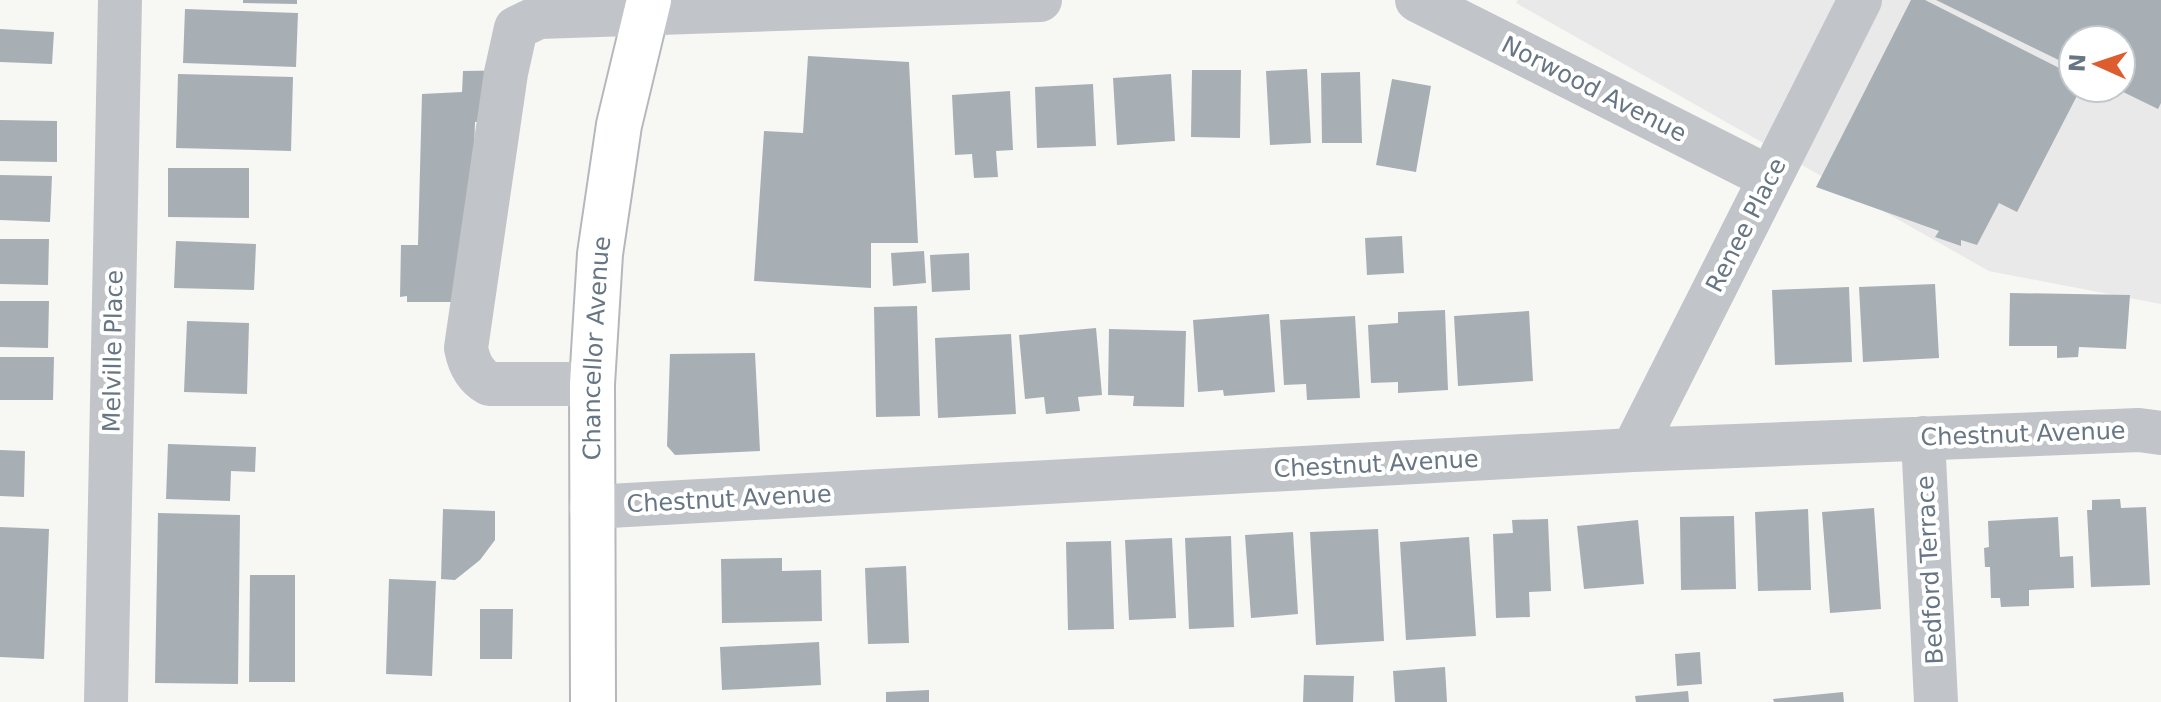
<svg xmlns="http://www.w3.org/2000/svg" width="2161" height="702" font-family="'DejaVu Sans',sans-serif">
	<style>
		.built { fill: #e8e9e8; fill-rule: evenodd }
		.building { fill: #a7afb5 }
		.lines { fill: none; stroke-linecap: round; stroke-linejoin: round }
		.major-casing { stroke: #b4b8bc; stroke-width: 48 }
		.minor { stroke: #c1c4c8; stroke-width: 44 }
		.major { stroke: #fff; stroke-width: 44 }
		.labels { text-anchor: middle; stroke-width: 8; stroke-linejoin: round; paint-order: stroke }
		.street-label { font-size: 24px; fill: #677684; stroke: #fff }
	</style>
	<rect width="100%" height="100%" fill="#f7f7f4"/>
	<path class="built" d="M 1518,0 L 2161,0 L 2161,304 L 1989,271 L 1516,3 ZM 2073,40 L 2121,40 L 2121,88 L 2073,88 Z"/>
	<path class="building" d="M 243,0 L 297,0 L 297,4 L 243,3 Z
		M 1911,0 L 1925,0 L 2073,75 L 2073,88 L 2081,88 L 2017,212 L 1999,203 L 1977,245 L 1961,240 L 1961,246 L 1935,237 L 1939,231 L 1816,187 Z
		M 1936,0 L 2161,0 L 2161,103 L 2158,109 L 2115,88 L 2121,88 L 2121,40 L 2073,40 L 2073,67 Z
		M 185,9 L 298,13 L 296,67 L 183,63 Z
		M 0,29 L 54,32 L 52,64 L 0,62 Z
		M 808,56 L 909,62 L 918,243 L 871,243 L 871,288 L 754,281 L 764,131 L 803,133 Z
		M 1307,69 L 1311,143 L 1270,145 L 1266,71 Z
		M 524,70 L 488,121 L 475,122 L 469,302 L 407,302 L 407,296 L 400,297 L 401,245 L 418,245 L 422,94 L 462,92 L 463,71 Z
		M 1192,70 L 1241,70 L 1240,138 L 1191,137 Z
		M 1360,72 L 1362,143 L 1322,143 L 1321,73 Z
		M 178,74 L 293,77 L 291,151 L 176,148 Z
		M 1171,74 L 1175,141 L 1117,145 L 1113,78 Z
		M 1392,79 L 1431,86 L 1416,172 L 1376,165 Z
		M 1093,84 L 1096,146 L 1037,148 L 1035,87 Z
		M 1010,91 L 1013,150 L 996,151 L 998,177 L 974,178 L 972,154 L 955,155 L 952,95 Z
		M 0,120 L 57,121 L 57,162 L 0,161 Z
		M 168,168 L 249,168 L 249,218 L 168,217 Z
		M 0,175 L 52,176 L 50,222 L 0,220 Z
		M 1402,236 L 1404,273 L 1367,275 L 1365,238 Z
		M 0,239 L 49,239 L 48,285 L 0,284 Z
		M 176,241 L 256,244 L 254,290 L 174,288 Z
		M 924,251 L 926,283 L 893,286 L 891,253 Z
		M 969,253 L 970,290 L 932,292 L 930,255 Z
		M 1935,284 L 1939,358 L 1863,362 L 1859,287 Z
		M 1849,287 L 1852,362 L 1775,365 L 1772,290 Z
		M 2010,293 L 2130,295 L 2126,349 L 2079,347 L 2078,357 L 2057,358 L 2057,346 L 2009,346 Z
		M 0,301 L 49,301 L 48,348 L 0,347 Z
		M 917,306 L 920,416 L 876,417 L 874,307 Z
		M 1445,310 L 1448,390 L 1398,393 L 1398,382 L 1371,383 L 1368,325 L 1398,323 L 1398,312 Z
		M 1529,311 L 1533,381 L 1458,386 L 1454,316 Z
		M 1269,314 L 1275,392 L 1224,396 L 1223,390 L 1198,392 L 1193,320 Z
		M 1355,316 L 1360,398 L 1307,400 L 1306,384 L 1284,385 L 1280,320 Z
		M 187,321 L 249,323 L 247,394 L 184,392 Z
		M 1096,328 L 1102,395 L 1078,397 L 1080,411 L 1046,414 L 1044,397 L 1025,399 L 1019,335 Z
		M 1109,329 L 1186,331 L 1184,407 L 1133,406 L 1134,396 L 1108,395 Z
		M 1011,334 L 1016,414 L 938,418 L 935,338 Z
		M 755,353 L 760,451 L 675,455 L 667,446 L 670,354 Z
		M 0,357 L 54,357 L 53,400 L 0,400 Z
		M 168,444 L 256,447 L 255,472 L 231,471 L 230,501 L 166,499 Z
		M 0,450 L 25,451 L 24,497 L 0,496 Z
		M 2120,499 L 2121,508 L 2146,507 L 2150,585 L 2091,587 L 2087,510 L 2092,510 L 2092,500 Z
		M 1874,508 L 1881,609 L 1830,613 L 1822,512 Z
		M 443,509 L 495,511 L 495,540 L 480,560 L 455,580 L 441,579 Z
		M 1808,509 L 1811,590 L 1758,591 L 1755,512 Z
		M 158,513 L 240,515 L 238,684 L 155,683 Z
		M 1734,516 L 1736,589 L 1681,590 L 1680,517 Z
		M 2058,517 L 2060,557 L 2073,556 L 2074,588 L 2029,590 L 2029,606 L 2001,607 L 2000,598 L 1991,598 L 1990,567 L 1985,567 L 1984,548 L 1989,547 L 1988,521 Z
		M 1548,519 L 1551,591 L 1529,592 L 1530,617 L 1496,618 L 1493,534 L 1513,533 L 1512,520 Z
		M 1638,520 L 1644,584 L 1584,589 L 1577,526 Z
		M 0,527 L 49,529 L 44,659 L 0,657 Z
		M 1378,529 L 1384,641 L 1316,645 L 1310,532 Z
		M 1293,532 L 1298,614 L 1251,618 L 1245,535 Z
		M 1231,536 L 1234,627 L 1189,629 L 1185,538 Z
		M 1469,537 L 1476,636 L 1406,640 L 1400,542 Z
		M 1172,538 L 1176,618 L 1129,620 L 1125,540 Z
		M 1111,541 L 1114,629 L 1068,630 L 1066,542 Z
		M 782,558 L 782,571 L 821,570 L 822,621 L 722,623 L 721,559 Z
		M 906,566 L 909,643 L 868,644 L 865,568 Z
		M 250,575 L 295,575 L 295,682 L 249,682 Z
		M 389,579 L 436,581 L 432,676 L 386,674 Z
		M 480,609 L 513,609 L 512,659 L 480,659 Z
		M 819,642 L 821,685 L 722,690 L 720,647 Z
		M 1700,652 L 1702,684 L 1677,686 L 1675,654 Z
		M 1445,667 L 1447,702 L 1395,702 L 1393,671 Z
		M 1304,675 L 1354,676 L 1353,702 L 1303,702 Z
		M 929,690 L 929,702 L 886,702 L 886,692 Z
		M 1688,691 L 1689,702 L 1636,702 L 1635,696 Z
		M 1843,692 L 1844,702 L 1774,702 L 1773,699 Z"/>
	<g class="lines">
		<defs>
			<g id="major">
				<path id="s1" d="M 593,702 L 592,384 L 600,254 L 619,125 L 649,0"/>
			</g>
		</defs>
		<use href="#major" class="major-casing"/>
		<path class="minor" d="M 1417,0 L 1770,178
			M 592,384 L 489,384 C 475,376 469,364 466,348 L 506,73 L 516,28 L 539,17 L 1040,0
			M 1923,438 L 1936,702
			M 1633,450 L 1860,0
			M 591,507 L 1633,450 L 2139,430 L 2161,433
			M 106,702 L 120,0"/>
		<use href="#major" class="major"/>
	</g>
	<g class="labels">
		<g class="street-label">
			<text transform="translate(1594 89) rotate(27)" y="8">Norwood Avenue</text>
			<text transform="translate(1746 225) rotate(-63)" y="8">Renee Place</text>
			<text dy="8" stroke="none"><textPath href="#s1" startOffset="354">Chancellor Avenue</textPath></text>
			<text transform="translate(113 351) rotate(-89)" y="8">Melville Place</text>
			<text transform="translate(2023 434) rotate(-2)" y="8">Chestnut Avenue</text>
			<text transform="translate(1376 464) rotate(-3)" y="8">Chestnut Avenue</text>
			<text transform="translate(729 499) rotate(-3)" y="8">Chestnut Avenue</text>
			<text transform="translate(1930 570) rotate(-93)" y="8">Bedford Terrace</text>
		</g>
	</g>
	<g transform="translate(2097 64) rotate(273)"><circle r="38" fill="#ffffff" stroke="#c2c8ce" stroke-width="2"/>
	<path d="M0-6L14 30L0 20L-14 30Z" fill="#de5d2e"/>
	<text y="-12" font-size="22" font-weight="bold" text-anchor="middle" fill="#677684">N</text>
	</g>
</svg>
